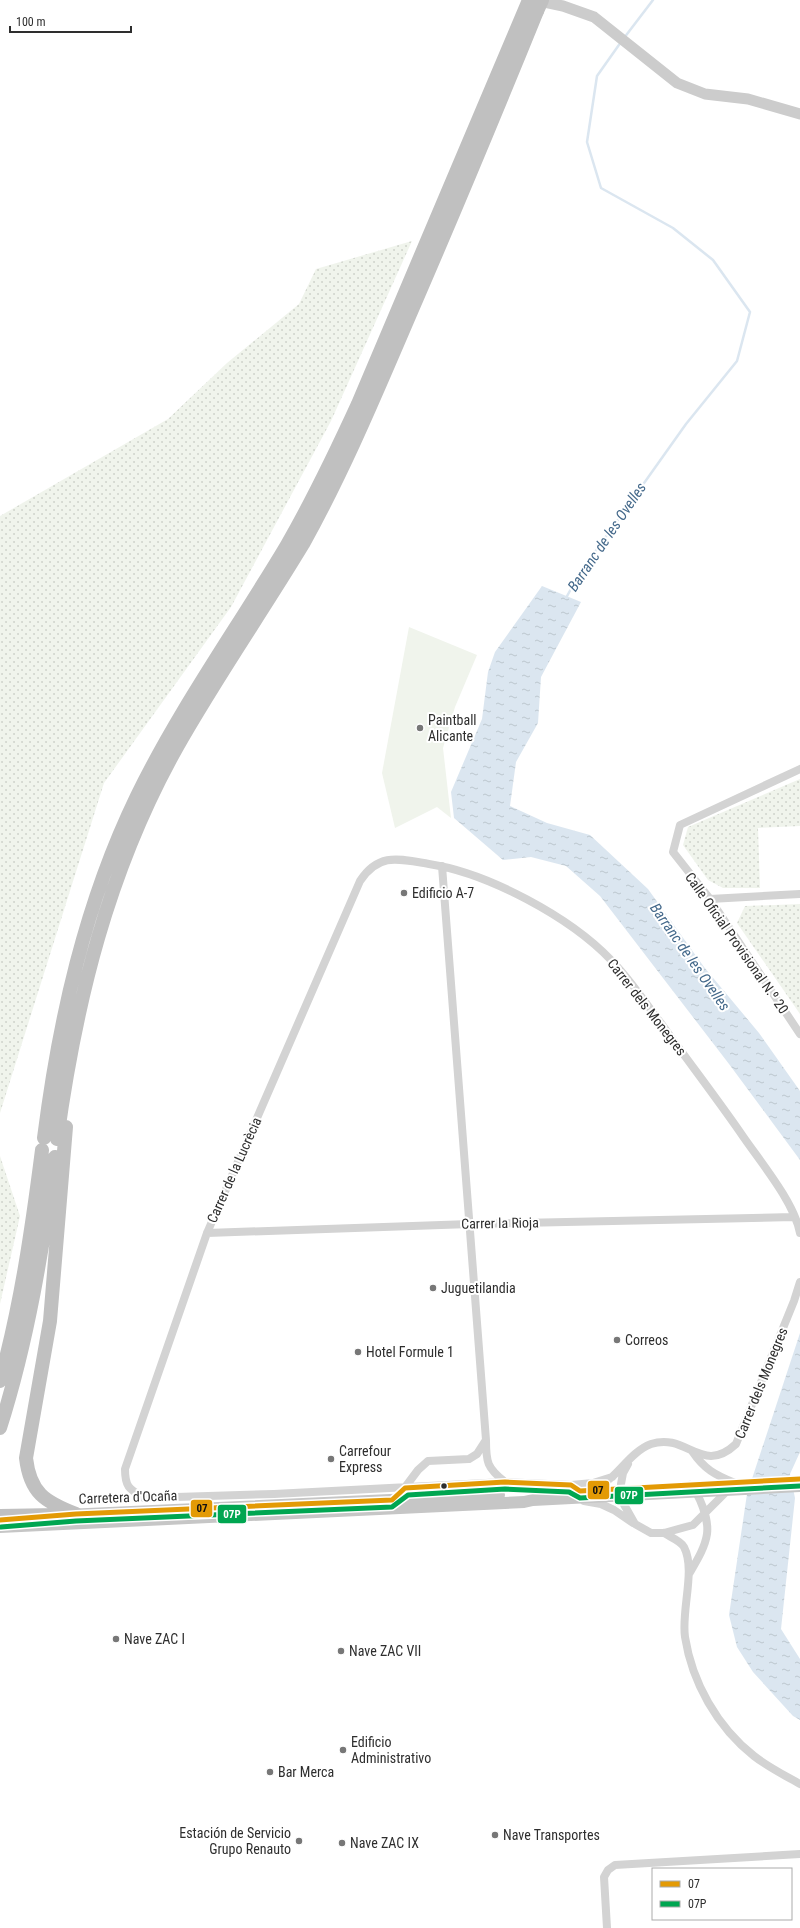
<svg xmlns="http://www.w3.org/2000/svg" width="800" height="1928" font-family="'Roboto Condensed',sans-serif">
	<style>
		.grass { fill: url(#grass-dots) }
		.park { fill: #f0f4ec }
		.water { fill: url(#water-ripples) }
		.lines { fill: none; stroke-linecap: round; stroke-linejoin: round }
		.stream { stroke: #dbe6f0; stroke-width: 2.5 }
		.street { stroke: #d3d3d3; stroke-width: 8 }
		.secondary { stroke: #ccc; stroke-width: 11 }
		.primary { stroke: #c6c6c6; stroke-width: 12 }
		.highway { stroke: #c0c0c0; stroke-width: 14 }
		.highway-bridge { stroke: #c0c0c0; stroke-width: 14 }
		.bus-1-casing { stroke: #fff; stroke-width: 8 }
		.bus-2-casing { stroke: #fff; stroke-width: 8 }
		.bus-1 { stroke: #e39a05; stroke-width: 5 }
		.bus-2 { stroke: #00a651; stroke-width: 5 }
		.poi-dot { fill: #777; stroke: #fff; stroke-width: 1.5 }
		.bus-dot { fill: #2e2e2e; stroke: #fff; stroke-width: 1.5 }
		.labels { text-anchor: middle; stroke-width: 4; stroke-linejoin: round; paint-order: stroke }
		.poi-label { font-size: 14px; fill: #2e2e2e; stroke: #fff; text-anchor: start }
		.street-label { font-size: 14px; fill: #2e2e2e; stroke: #fff }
		.water-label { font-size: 15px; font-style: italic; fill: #43688a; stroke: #fff }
		.line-badge { stroke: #fff; stroke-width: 1.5 }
		.badge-label { font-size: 11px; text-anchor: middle; font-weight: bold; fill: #fff }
		.pale-badge-label { font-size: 11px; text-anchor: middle; font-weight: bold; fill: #111 }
	</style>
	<defs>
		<pattern id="grass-dots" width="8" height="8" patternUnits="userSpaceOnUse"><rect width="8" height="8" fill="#f0f4ec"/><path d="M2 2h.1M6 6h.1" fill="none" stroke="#ced2cb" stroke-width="1.8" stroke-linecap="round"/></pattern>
		<pattern id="water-ripples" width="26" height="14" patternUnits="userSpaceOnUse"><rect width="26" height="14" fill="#dbe6f0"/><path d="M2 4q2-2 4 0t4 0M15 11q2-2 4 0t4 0" fill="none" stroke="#bcc6ce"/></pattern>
	</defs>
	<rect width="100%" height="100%" fill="#fff"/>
	<path class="grass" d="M 412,241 L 331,421 L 231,607 L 104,783 L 0,1113 L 0,516 L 168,419 L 227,363 L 299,304 L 316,269 Z
		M 800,779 L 800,826 L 758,828 L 760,888 L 723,888 L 708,880 L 683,845 L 688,827 Z
		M 800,904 L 800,1014 L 737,923 L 745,906 Z
		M 0,1156 L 20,1216 L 0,1304 Z"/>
	<path class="park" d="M 409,627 L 477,655 L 455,707 L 443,748 L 451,818 L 437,807 L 395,828 L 382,773 Z"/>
	<path class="water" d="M 542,586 L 581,602 L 541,677 L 538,723 L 516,762 L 510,806 L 547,823 L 590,835 L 648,889 L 704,967 L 759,1033 L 800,1091 L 800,1160 L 729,1064 L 600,896 L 566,866 L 531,857 L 503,860 L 454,818 L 451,792 L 482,719 L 488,672 L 495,652 Z
		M 800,1333 L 800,1452 L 790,1474 L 795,1498 L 781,1629 L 800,1659 L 800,1720 L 793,1716 L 753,1672 L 737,1647 L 729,1615 L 747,1494 Z"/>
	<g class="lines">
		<path class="stream" d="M 624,38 L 653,0
			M 566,598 L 578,576 L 686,424 L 737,361 L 750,312 L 713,260 L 673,228 L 601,188 L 587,142 L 597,76 L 621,42"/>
		<path class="street" d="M 800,769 L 680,825 L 673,852 L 710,899 L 800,1034
			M 442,866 L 486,1440
			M 710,899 L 800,894
			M 207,1233 L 470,1224 L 794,1217
			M 692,1451 C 704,1469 715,1475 735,1483
			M 628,1464 L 623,1473 L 621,1484 L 622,1501 L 635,1524 L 651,1533 L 664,1533 L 693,1525 L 728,1490
			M 612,1477 L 593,1483 L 571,1485 L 505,1482 L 274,1494 L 144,1498 C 129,1489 125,1487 125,1469 L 207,1233 L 360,881 C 379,852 399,859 429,864 C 488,873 570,917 611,960 C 631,980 646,1004 663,1026 C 688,1061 715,1096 740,1132 C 758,1159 794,1201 800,1233
			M 403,1490 L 418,1470 L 428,1461 L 469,1459 L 477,1454 L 486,1440 C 486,1462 487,1468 505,1482
			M 595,1490 C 600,1486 606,1482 612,1477 C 624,1466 635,1450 651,1444 C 687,1432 702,1476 736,1444 L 794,1301 L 800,1282
			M 584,1501 L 601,1504 L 614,1510 L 633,1523
			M 664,1533 C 670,1537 681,1541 684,1547 C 696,1570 681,1610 685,1637 C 692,1682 717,1727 754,1756 C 768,1767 784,1775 800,1784
			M 689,1574 C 696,1562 705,1548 707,1534 C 709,1519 700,1495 690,1485
			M 607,1928 L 604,1877 L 608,1870 L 615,1865 L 800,1854"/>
		<path class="secondary" d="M 535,0 L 563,6 L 594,17 L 677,83 L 705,94 L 748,99 L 800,114"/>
		<path class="primary" d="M 66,1515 L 499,1495
			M 0,1527 L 524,1502 L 533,1500 L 800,1486"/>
		<path class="highway" d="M 66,1127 L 50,1321 L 26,1458 C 30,1493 45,1502 76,1514
			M 44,1138 C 59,1020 85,903 137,796 C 180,708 237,629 287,545 C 313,500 336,452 358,404 L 529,0
			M 57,1139 C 76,1001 108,870 177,747 C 216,678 262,612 303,544 C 347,465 381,381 417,298 C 458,203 498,107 537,11
			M 0,1381 C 21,1305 32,1228 42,1150
			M 0,1428 C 28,1340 43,1248 55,1157
			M 0,1516 L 57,1515"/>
		<path class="highway-bridge" d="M 537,11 L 542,0"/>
		<defs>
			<path id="bus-1" d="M 0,1520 L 76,1514 L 392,1500 L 405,1488 L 505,1482 L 571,1485 L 580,1491 L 800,1479"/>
			<path id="bus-2" d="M 1,1527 L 76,1521 L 392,1507 L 408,1495 L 505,1489 L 569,1492 L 580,1498 L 800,1486"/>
		</defs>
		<use href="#bus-1" class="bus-1-casing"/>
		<use href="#bus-2" class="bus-2-casing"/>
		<use href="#bus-1" class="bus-1"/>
		<use href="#bus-2" class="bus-2"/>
	</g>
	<g class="poi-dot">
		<circle cx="420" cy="728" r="4"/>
		<circle cx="404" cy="893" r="4"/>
		<circle cx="433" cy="1288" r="4"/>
		<circle cx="617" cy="1340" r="4"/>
		<circle cx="358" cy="1352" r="4"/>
		<circle cx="331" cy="1459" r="4"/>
		<circle cx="116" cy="1639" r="4"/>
		<circle cx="341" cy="1651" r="4"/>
		<circle cx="343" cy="1750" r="4"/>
		<circle cx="270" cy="1772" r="4"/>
		<circle cx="495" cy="1835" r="4"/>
		<circle cx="299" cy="1841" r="4"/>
		<circle cx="342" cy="1843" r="4"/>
	</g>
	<circle class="bus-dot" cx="444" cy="1486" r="3.5"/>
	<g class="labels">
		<g class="poi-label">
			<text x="428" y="725">Paintball<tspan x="428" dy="16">Alicante</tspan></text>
			<text x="412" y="898">Edificio A-7</text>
			<text x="441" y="1293">Juguetilandia</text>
			<text x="625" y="1345">Correos</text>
			<text x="366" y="1357">Hotel Formule 1</text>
			<text x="339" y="1456">Carrefour<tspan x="339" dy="16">Express</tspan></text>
			<text x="124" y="1644">Nave ZAC I</text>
			<text x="349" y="1656">Nave ZAC VII</text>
			<text x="351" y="1747">Edificio<tspan x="351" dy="16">Administrativo</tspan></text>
			<text x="278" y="1777">Bar Merca</text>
			<text x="291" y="1838" text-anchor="end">Estación de Servicio<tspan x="291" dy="16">Grupo Renauto</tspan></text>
			<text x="503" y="1840">Nave Transportes</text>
			<text x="350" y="1848">Nave ZAC IX</text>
		</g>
		<g class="street-label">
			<text transform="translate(737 943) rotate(55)" y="5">Calle Oficial Provisional N.º 20</text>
			<text transform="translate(647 1007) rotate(52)" y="5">Carrer dels Monegres</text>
			<text transform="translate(234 1170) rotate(-66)" y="5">Carrer de la Lucrècia</text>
			<text transform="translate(500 1223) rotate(-1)" y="5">Carrer la Rioja</text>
			<text transform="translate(761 1383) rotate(-68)" y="5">Carrer dels Monegres</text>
			<text transform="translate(128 1497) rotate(-2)" y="5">Carretera d'Ocaña</text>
		</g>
		<g class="water-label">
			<text transform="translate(607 537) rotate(-56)" y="5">Barranc de les Ovelles</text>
			<text transform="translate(690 957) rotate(55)" y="5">Barranc de les Ovelles</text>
		</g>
	</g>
	<g class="line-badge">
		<rect x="587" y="1480" width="23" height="20" rx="4" fill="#e39a05"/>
		<rect x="614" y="1486" width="30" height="19" rx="4" fill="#00a651"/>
		<rect x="190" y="1499" width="23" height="19" rx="4" fill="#e39a05"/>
		<rect x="217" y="1504" width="30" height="20" rx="4" fill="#00a651"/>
	</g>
	<g class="badge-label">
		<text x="629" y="1499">07P</text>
		<text x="232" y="1518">07P</text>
	</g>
	<g class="pale-badge-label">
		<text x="598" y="1494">07</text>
		<text x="202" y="1512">07</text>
	</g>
	<rect x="652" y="1868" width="140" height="52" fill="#ffffff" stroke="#ababab"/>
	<rect x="660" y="1881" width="20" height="6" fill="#e39a05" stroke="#ababab"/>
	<text x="688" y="1888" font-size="12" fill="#2e2e2e">07</text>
	<rect x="660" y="1901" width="20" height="6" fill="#00a651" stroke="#ababab"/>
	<text x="688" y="1908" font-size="12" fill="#2e2e2e">07P</text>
	<path d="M10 26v6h121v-6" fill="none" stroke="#2e2e2e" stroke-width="2"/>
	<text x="16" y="26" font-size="12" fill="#2e2e2e" stroke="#ffffff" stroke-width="3" paint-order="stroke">100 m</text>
</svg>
